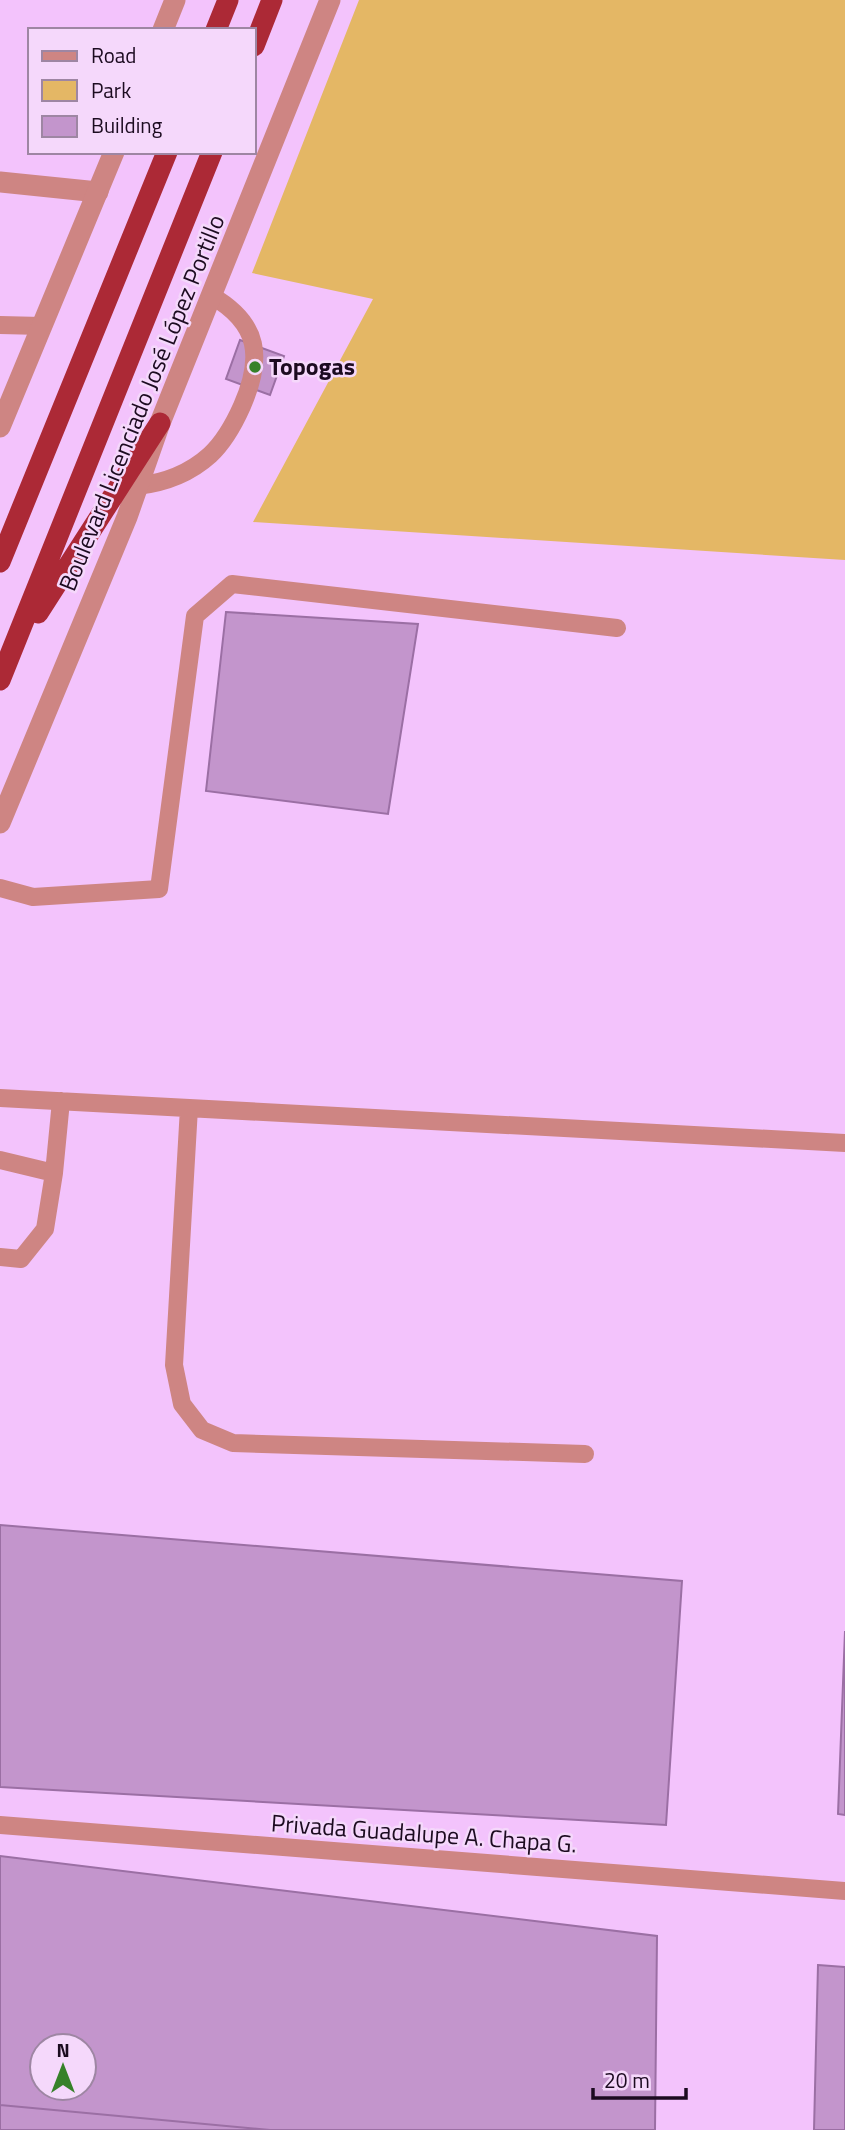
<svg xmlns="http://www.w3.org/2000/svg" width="845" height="2130" font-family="'Titillium Web',sans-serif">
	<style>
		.green { fill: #e4b765 }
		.building { fill: #c395cc; stroke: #9b6fa4; stroke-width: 2; fill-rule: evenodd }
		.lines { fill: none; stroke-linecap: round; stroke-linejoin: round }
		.service { stroke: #ce8583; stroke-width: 18 }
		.minor { stroke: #ce8583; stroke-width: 21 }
		.tertiary { stroke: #ce8583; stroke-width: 21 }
		.trunk { stroke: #ac2936; stroke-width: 21 }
		.poi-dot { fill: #368129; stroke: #f5d8fb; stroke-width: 2.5 }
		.labels { text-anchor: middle; stroke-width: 5; stroke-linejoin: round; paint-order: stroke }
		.poi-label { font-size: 24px; font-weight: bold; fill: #1c0b20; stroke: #f5d8fb; text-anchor: start }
		.street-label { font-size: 24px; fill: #1c0b20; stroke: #f5d8fb }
	</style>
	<rect width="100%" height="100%" fill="#f3c3fc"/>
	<path class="green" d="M 359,0 L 845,0 L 845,560 L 253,522 L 373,299 L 252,273 Z"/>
	<path class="building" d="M 240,340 L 284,356 L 270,395 L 226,379 Z
		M 226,612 L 418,624 L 388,814 L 206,791 Z
		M 0,1525 L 682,1581 L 666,1825 L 0,1787 Z
		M 845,1631 L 845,1815 L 838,1814 Z
		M 0,1856 L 657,1936 L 655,2130 L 270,2130 L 0,2105 ZM 42,2046 L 84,2046 L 84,2088 L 42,2088 Z
		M 818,1965 L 845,1967 L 845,2130 L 814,2130 Z
		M 0,2105 L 270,2130 L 0,2130 Z"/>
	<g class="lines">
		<path class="service" d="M 0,325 L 42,326
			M 137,486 C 164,483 189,474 210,455 C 225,441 234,424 242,406 C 263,358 260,324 212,296
			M 0,888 L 33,897 L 159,889 L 195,616 L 232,584 L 617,628
			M 0,1098 L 845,1143
			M 189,1108 L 174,1365 L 182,1404 L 202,1430 L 233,1443 L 585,1454
			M 0,1160 L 54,1173 L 45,1229 L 21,1259 L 0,1257
			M 54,1173 L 61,1101
			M 0,1825 L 845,1891"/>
		<path class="minor" d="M 0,182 L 98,192"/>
		<path class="tertiary" d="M 163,30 L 175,0
			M 0,427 L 114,152
			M 0,823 L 127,517 L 160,423 L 330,0"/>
		<path class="trunk" d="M 216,30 L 228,0
			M 254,46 L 272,0
			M 0,562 L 167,152
			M 38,613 L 160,423
			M 0,680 L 212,152"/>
	</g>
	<circle class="poi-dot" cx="255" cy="367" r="7"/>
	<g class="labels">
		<g class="poi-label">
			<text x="269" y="375">Topogas</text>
		</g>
		<g class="street-label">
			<text transform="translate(142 403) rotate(-68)" y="8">Boulevard Licenciado José López Portillo</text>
			<text transform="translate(424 1834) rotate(4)" y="8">Privada Guadalupe A. Chapa G.</text>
		</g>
	</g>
	<rect x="28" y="28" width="228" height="126" fill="#f5d8fb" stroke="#9e86a3" stroke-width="2"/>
	<rect x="42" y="51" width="35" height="10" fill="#ce8583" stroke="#9e86a3" stroke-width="2"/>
	<text x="91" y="63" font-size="21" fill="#1c0b20">Road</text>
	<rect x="42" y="80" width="35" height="21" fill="#e4b765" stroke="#9e86a3" stroke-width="2"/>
	<text x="91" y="98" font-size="21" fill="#1c0b20">Park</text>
	<rect x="42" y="116" width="35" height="21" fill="#c395cc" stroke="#9e86a3" stroke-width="2"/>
	<text x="91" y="133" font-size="21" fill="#1c0b20">Building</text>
	<g transform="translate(63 2067)"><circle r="33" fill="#f5d8fb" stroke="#9e86a3" stroke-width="2"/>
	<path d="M0-5L12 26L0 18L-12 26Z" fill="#368129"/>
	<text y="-10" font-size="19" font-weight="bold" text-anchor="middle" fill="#1c0b20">N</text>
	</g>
	<path d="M593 2088v10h93v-10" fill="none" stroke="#1c0b20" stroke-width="3.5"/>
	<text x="604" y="2088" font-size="21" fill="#1c0b20" stroke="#f5d8fb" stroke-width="5" paint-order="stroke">20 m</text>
</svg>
